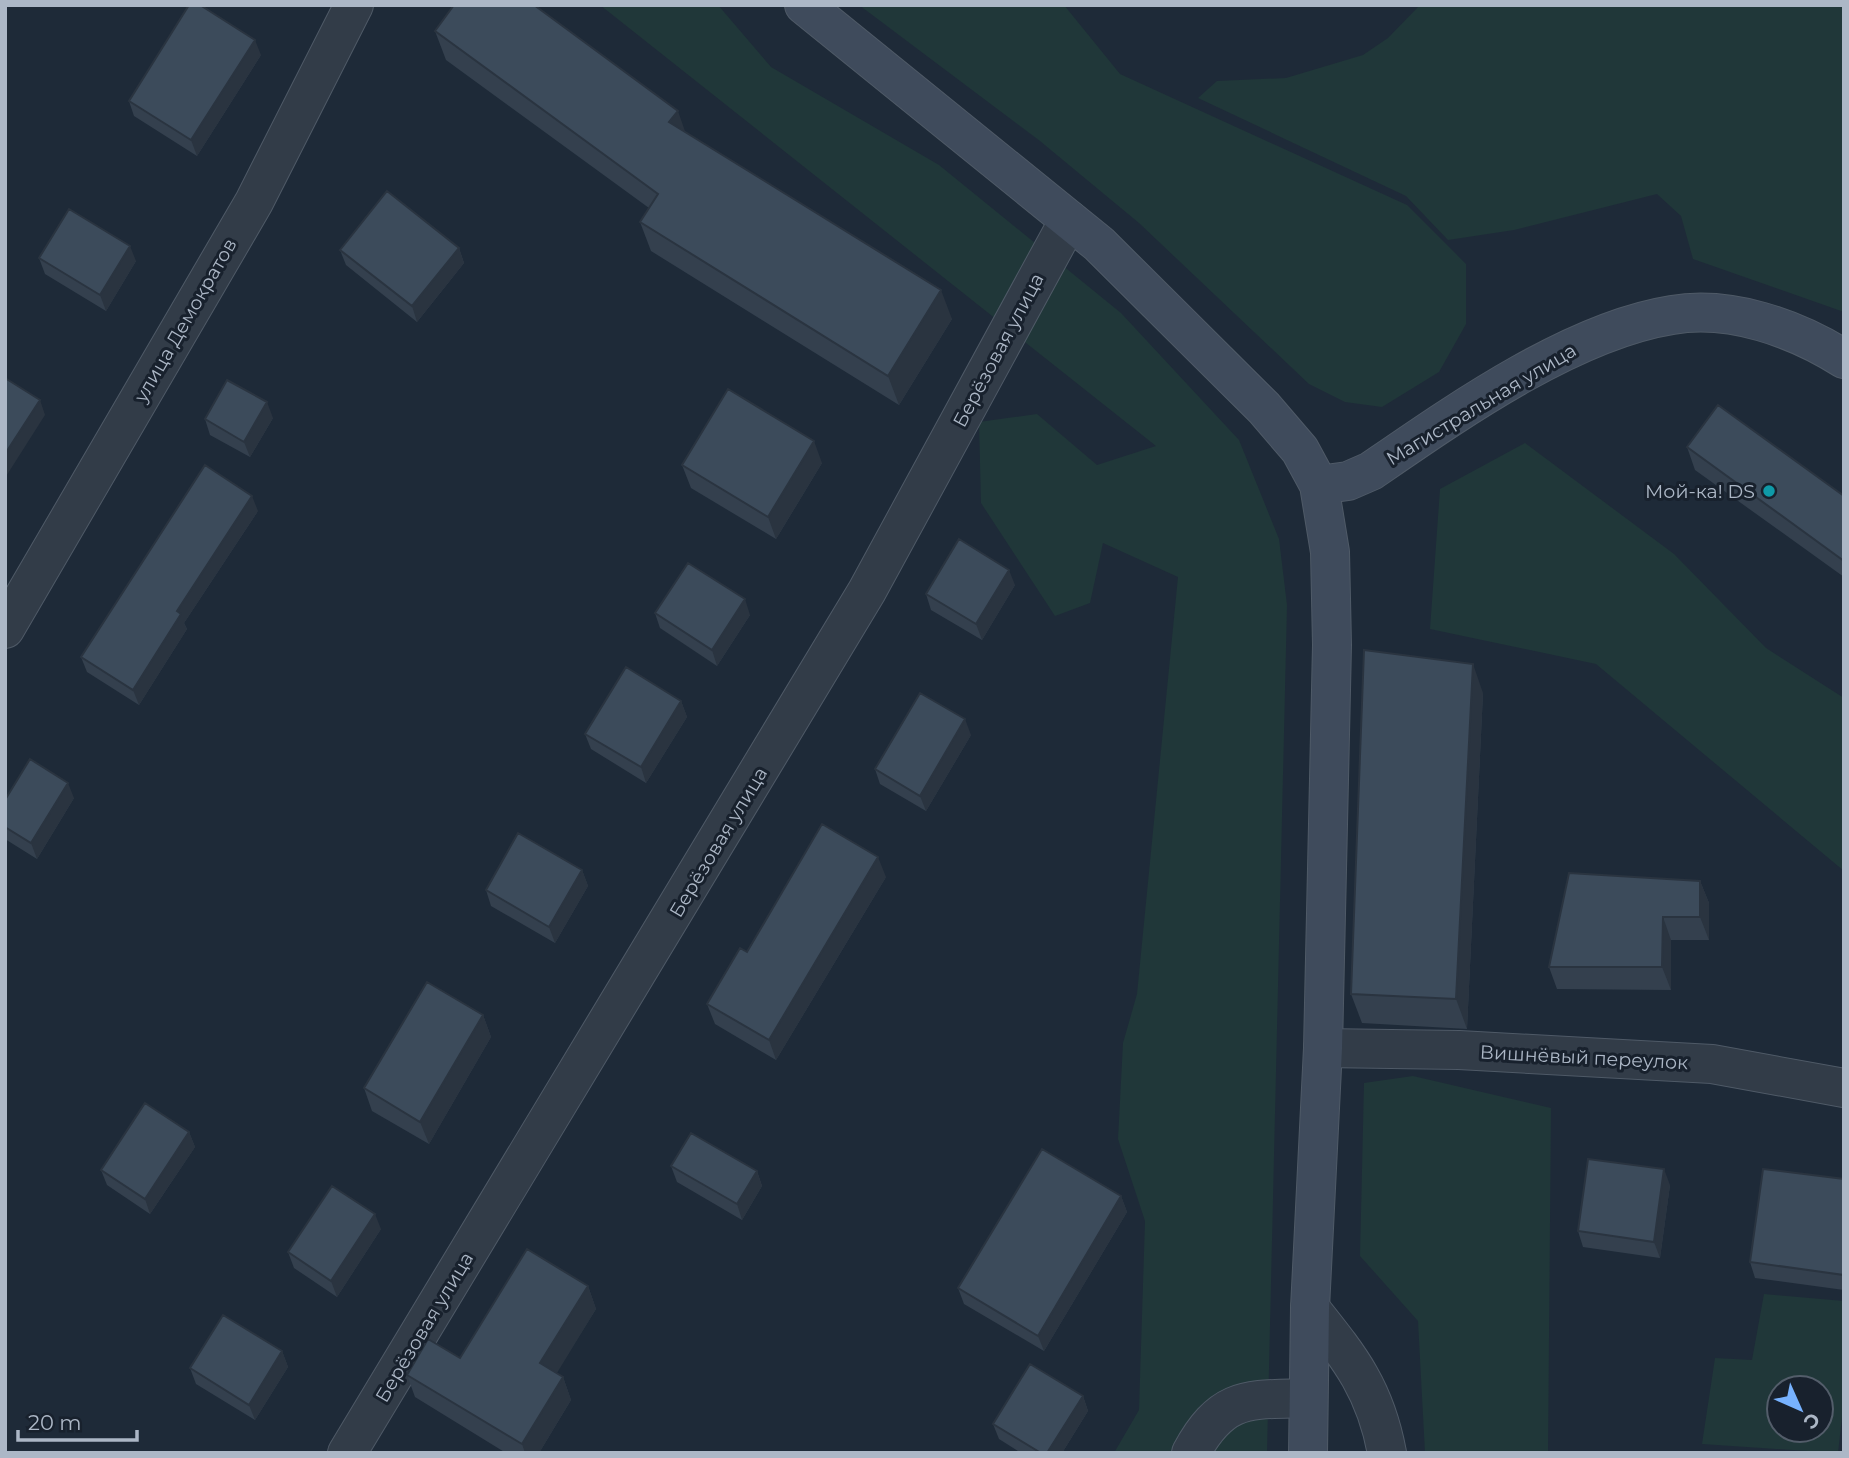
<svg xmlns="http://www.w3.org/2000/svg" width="1849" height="1458" font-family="Montserrat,sans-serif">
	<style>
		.green { fill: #203739; fill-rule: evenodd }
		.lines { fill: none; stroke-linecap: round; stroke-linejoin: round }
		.street-casing { stroke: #4f5a67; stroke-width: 40 }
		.secondary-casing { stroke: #4f5a67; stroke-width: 40 }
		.street { stroke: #323c48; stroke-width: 38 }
		.secondary { stroke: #3f4b5c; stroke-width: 38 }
		.wall { fill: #34404e }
		.shaded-wall { fill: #2a3440 }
		.building { fill: #3c4b5b; stroke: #2a3440; stroke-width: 2 }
		.culture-dot { fill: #0f9aa8; stroke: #18212d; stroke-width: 2.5 }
		.labels { text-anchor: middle; stroke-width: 6; stroke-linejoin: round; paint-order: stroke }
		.street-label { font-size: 19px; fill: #acb7c6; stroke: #18212d }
		.poi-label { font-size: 19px; fill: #acb7c6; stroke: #18212d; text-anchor: end }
	</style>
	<rect width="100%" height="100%" fill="#1e2a38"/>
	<path class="green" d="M 600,5 L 718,5 L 771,67 L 939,165 L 1121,313 L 1239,440 L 1279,539 L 1287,605 L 1267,1453 L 1114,1453 L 1139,1410 L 1145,1221 L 1118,1139 L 1123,1043 L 1137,994 L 1178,577 L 1103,543 L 1090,603 L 1055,616 L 981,503 L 979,422 L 1037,414 L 1097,465 L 1156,446 Z
		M 859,5 L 1064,5 L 1120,74 L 1407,205 L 1466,264 L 1466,324 L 1439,372 L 1382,407 L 1345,402 L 1309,384 L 1139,223 L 1040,141 Z
		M 1420,5 L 1844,5 L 1844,312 L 1693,259 L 1681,216 L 1657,194 L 1514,230 L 1448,240 L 1406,196 L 1198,98 L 1217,81 L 1286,78 L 1363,55 L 1388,38 Z
		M 1525,443 L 1674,554 L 1766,648 L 1844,698 L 1844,871 L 1596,664 L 1430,629 L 1440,489 Z
		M 1413,1076 L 1551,1108 L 1548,1453 L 1425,1453 L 1418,1321 L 1360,1256 L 1364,1083 Z
		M 1764,1294 L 1844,1301 L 1844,1400 L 1838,1453 L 1702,1444 L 1715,1358 L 1752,1360 ZM 1779,1388 L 1821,1388 L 1821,1430 L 1779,1430 Z"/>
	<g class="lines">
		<defs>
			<path id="street" d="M 5,629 L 254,202 L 354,5
				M 1323,1048 L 1459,1050 L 1712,1064 L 1844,1088
				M 1310,1308 C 1349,1357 1375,1388 1387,1453
				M 347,1453 L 867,591 L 1069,220
				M 1191,1453 C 1223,1394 1249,1400 1308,1398"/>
			<path id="secondary" d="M 804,5 L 1099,244 L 1264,408 L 1300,450 L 1319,485 L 1330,552 L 1332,645 L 1323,1048 L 1310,1308 L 1308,1453
				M 1319,485 L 1348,481 L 1371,471 C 1454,414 1571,331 1672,315 C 1730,305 1795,328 1844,359"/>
		</defs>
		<use href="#street" class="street-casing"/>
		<use href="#secondary" class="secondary-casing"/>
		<use href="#street" class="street"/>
		<use href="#secondary" class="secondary"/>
	</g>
	<path class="wall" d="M 435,31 L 686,132 L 952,319 L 899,405 L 651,251 L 640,222 L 649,208 L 446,60 Z
		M 261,55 L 197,156 L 134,116 L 129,101 Z
		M 459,248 L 464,263 L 417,322 L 346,265 L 340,250 Z
		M 39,258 L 136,261 L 106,311 L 45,274 Z
		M 273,418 L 250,457 L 210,435 L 205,419 Z
		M 1687,447 L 1844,496 L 1844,577 L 1695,470 Z
		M 822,463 L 776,539 L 691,488 L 682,465 Z
		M 258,511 L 184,623 L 187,629 L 139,705 L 87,672 L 81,657 Z
		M 1015,585 L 982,640 L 931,610 L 926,594 Z
		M 655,613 L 750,615 L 717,666 L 660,628 Z
		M 1483,693 L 1467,1029 L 1362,1023 L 1351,994 Z
		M 681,701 L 687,717 L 646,783 L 591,749 L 585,734 Z
		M 971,735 L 926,811 L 880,784 L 875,769 Z
		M 74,798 L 37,859 L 5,839 L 5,800 Z
		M 582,870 L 588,886 L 555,943 L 491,906 L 486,890 Z
		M 886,877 L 776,1060 L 715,1024 L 707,1004 L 747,952 Z
		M 1700,881 L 1709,903 L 1709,940 L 1671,940 L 1671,990 L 1557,989 L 1549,967 Z
		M 483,1015 L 491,1037 L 429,1144 L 372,1111 L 364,1088 Z
		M 189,1132 L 195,1147 L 150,1214 L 107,1185 L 101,1170 Z
		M 671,1166 L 757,1171 L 762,1186 L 742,1220 L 677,1182 Z
		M 1844,1179 L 1844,1290 L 1755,1278 L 1750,1262 Z
		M 1670,1185 L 1660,1258 L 1583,1247 L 1578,1231 Z
		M 1121,1196 L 1127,1212 L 1044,1351 L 964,1304 L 958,1288 Z
		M 381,1229 L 337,1297 L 294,1268 L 288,1252 Z
		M 588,1286 L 596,1309 L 556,1373 L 563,1377 L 571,1400 L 539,1453 L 506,1453 L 415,1397 L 407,1375 L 460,1358 Z
		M 282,1351 L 288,1367 L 255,1420 L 196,1384 L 190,1368 Z
		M 1083,1396 L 1088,1411 L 1062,1453 L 1021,1453 L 999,1439 L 993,1424 Z"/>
	<path class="shaded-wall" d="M 255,40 L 261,55 L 197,156 L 191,140 Z
		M 678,111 L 688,140 L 669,122 Z
		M 130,246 L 136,261 L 106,311 L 100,295 Z
		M 459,248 L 464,263 L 417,322 L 412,306 Z
		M 941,290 L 952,319 L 899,405 L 888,376 Z
		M 40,400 L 45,415 L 5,478 L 5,454 Z
		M 267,402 L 273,418 L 250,457 L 244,442 Z
		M 814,441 L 822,463 L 776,539 L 768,517 Z
		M 252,496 L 258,511 L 184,623 L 187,629 L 139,705 L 133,690 L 177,611 Z
		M 1009,570 L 1015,585 L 982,640 L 976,624 Z
		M 745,599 L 750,615 L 717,666 L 712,650 Z
		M 1473,664 L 1483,693 L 1467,1029 L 1456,999 Z
		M 681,701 L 687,717 L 646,783 L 641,767 Z
		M 965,719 L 971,735 L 926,811 L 920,796 Z
		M 68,783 L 74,798 L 37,859 L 31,843 Z
		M 878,857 L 886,877 L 776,1060 L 769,1040 Z
		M 582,870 L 588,886 L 555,943 L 549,927 Z
		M 1700,881 L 1709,903 L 1709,940 L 1700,917 Z
		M 1663,917 L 1671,940 L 1671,990 L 1662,967 Z
		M 483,1015 L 491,1037 L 429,1144 L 420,1122 Z
		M 189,1132 L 195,1147 L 150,1214 L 145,1199 Z
		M 1664,1169 L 1670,1185 L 1660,1258 L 1654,1242 Z
		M 757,1171 L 762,1186 L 742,1220 L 737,1204 Z
		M 1121,1196 L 1127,1212 L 1044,1351 L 1038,1336 Z
		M 375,1214 L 381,1229 L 337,1297 L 331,1281 Z
		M 588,1286 L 596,1309 L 549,1386 L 540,1363 Z
		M 282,1351 L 288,1367 L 255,1420 L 249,1405 Z
		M 563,1377 L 571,1400 L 539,1453 L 525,1453 L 522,1444 Z
		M 1083,1396 L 1088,1411 L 1062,1453 L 1047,1453 Z"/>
	<path class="building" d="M 189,5 L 200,5 L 255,40 L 191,140 L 129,101 Z
		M 454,5 L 534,5 L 678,111 L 669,122 L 941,290 L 888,376 L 640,222 L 658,194 L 435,31 Z
		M 387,191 L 459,248 L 412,306 L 340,250 Z
		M 69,209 L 130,246 L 100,295 L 39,258 Z
		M 5,378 L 40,400 L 5,454 Z
		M 227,380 L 267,402 L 244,442 L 205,419 Z
		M 728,389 L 814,441 L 768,517 L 682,465 Z
		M 1718,405 L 1844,496 L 1844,561 L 1687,447 Z
		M 205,465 L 252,496 L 177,611 L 181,614 L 133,690 L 81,657 Z
		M 959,539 L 1009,570 L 976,624 L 926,594 Z
		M 688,563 L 745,599 L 712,650 L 655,613 Z
		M 1364,650 L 1473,664 L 1456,999 L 1351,994 Z
		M 626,667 L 681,701 L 641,767 L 585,734 Z
		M 920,693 L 965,719 L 920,796 L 875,769 Z
		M 30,759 L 68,783 L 31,843 L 5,827 L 5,800 Z
		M 822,824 L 878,857 L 769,1040 L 707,1004 L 740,948 L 747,952 Z
		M 518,833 L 582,870 L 549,927 L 486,890 Z
		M 1569,873 L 1700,881 L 1700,917 L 1663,917 L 1662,967 L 1549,967 Z
		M 427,982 L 483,1015 L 420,1122 L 364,1088 Z
		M 145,1103 L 189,1132 L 145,1199 L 101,1170 Z
		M 691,1133 L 757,1171 L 737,1204 L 671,1166 Z
		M 1042,1149 L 1121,1196 L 1038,1336 L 958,1288 Z
		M 1588,1159 L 1664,1169 L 1654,1242 L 1578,1231 Z
		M 1763,1169 L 1844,1179 L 1844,1275 L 1750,1262 Z
		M 332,1186 L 375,1214 L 331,1281 L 288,1252 Z
		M 527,1249 L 588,1286 L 540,1363 L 563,1377 L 522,1444 L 407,1375 L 428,1339 L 460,1358 Z
		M 223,1315 L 282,1351 L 249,1405 L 190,1368 Z
		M 1030,1364 L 1083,1396 L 1047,1453 L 1041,1453 L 993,1424 Z"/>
	<circle class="culture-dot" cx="1769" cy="491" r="7"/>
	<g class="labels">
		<g class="street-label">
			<text transform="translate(185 320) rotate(-60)" y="7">улица Демократов</text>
			<text transform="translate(998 350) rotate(-62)" y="7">Берёзовая улица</text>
			<text transform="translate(1481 404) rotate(-31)" y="7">Магистральная улица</text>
			<text transform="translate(718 842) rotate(-59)" y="7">Берёзовая улица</text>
			<text transform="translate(1584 1057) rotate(3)" y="7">Вишнёвый переулок</text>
			<text transform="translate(424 1327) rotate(-59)" y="7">Берёзовая улица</text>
		</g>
		<g class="poi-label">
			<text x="1755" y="498">Мой-ка! DS</text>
		</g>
	</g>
	<rect width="1849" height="1458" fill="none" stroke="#acb7c6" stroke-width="14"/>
	<g transform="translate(1800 1409) rotate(135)"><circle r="33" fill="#18212d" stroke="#535d6a" stroke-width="2"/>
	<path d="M0-5L12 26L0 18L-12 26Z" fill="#77b2ff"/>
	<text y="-10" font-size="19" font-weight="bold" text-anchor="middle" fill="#acb7c6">С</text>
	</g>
	<path d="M18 1430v10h119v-10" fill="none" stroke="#acb7c6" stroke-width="3.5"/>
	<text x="28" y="1430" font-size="21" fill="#acb7c6" stroke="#18212d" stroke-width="5" paint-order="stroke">20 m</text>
</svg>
